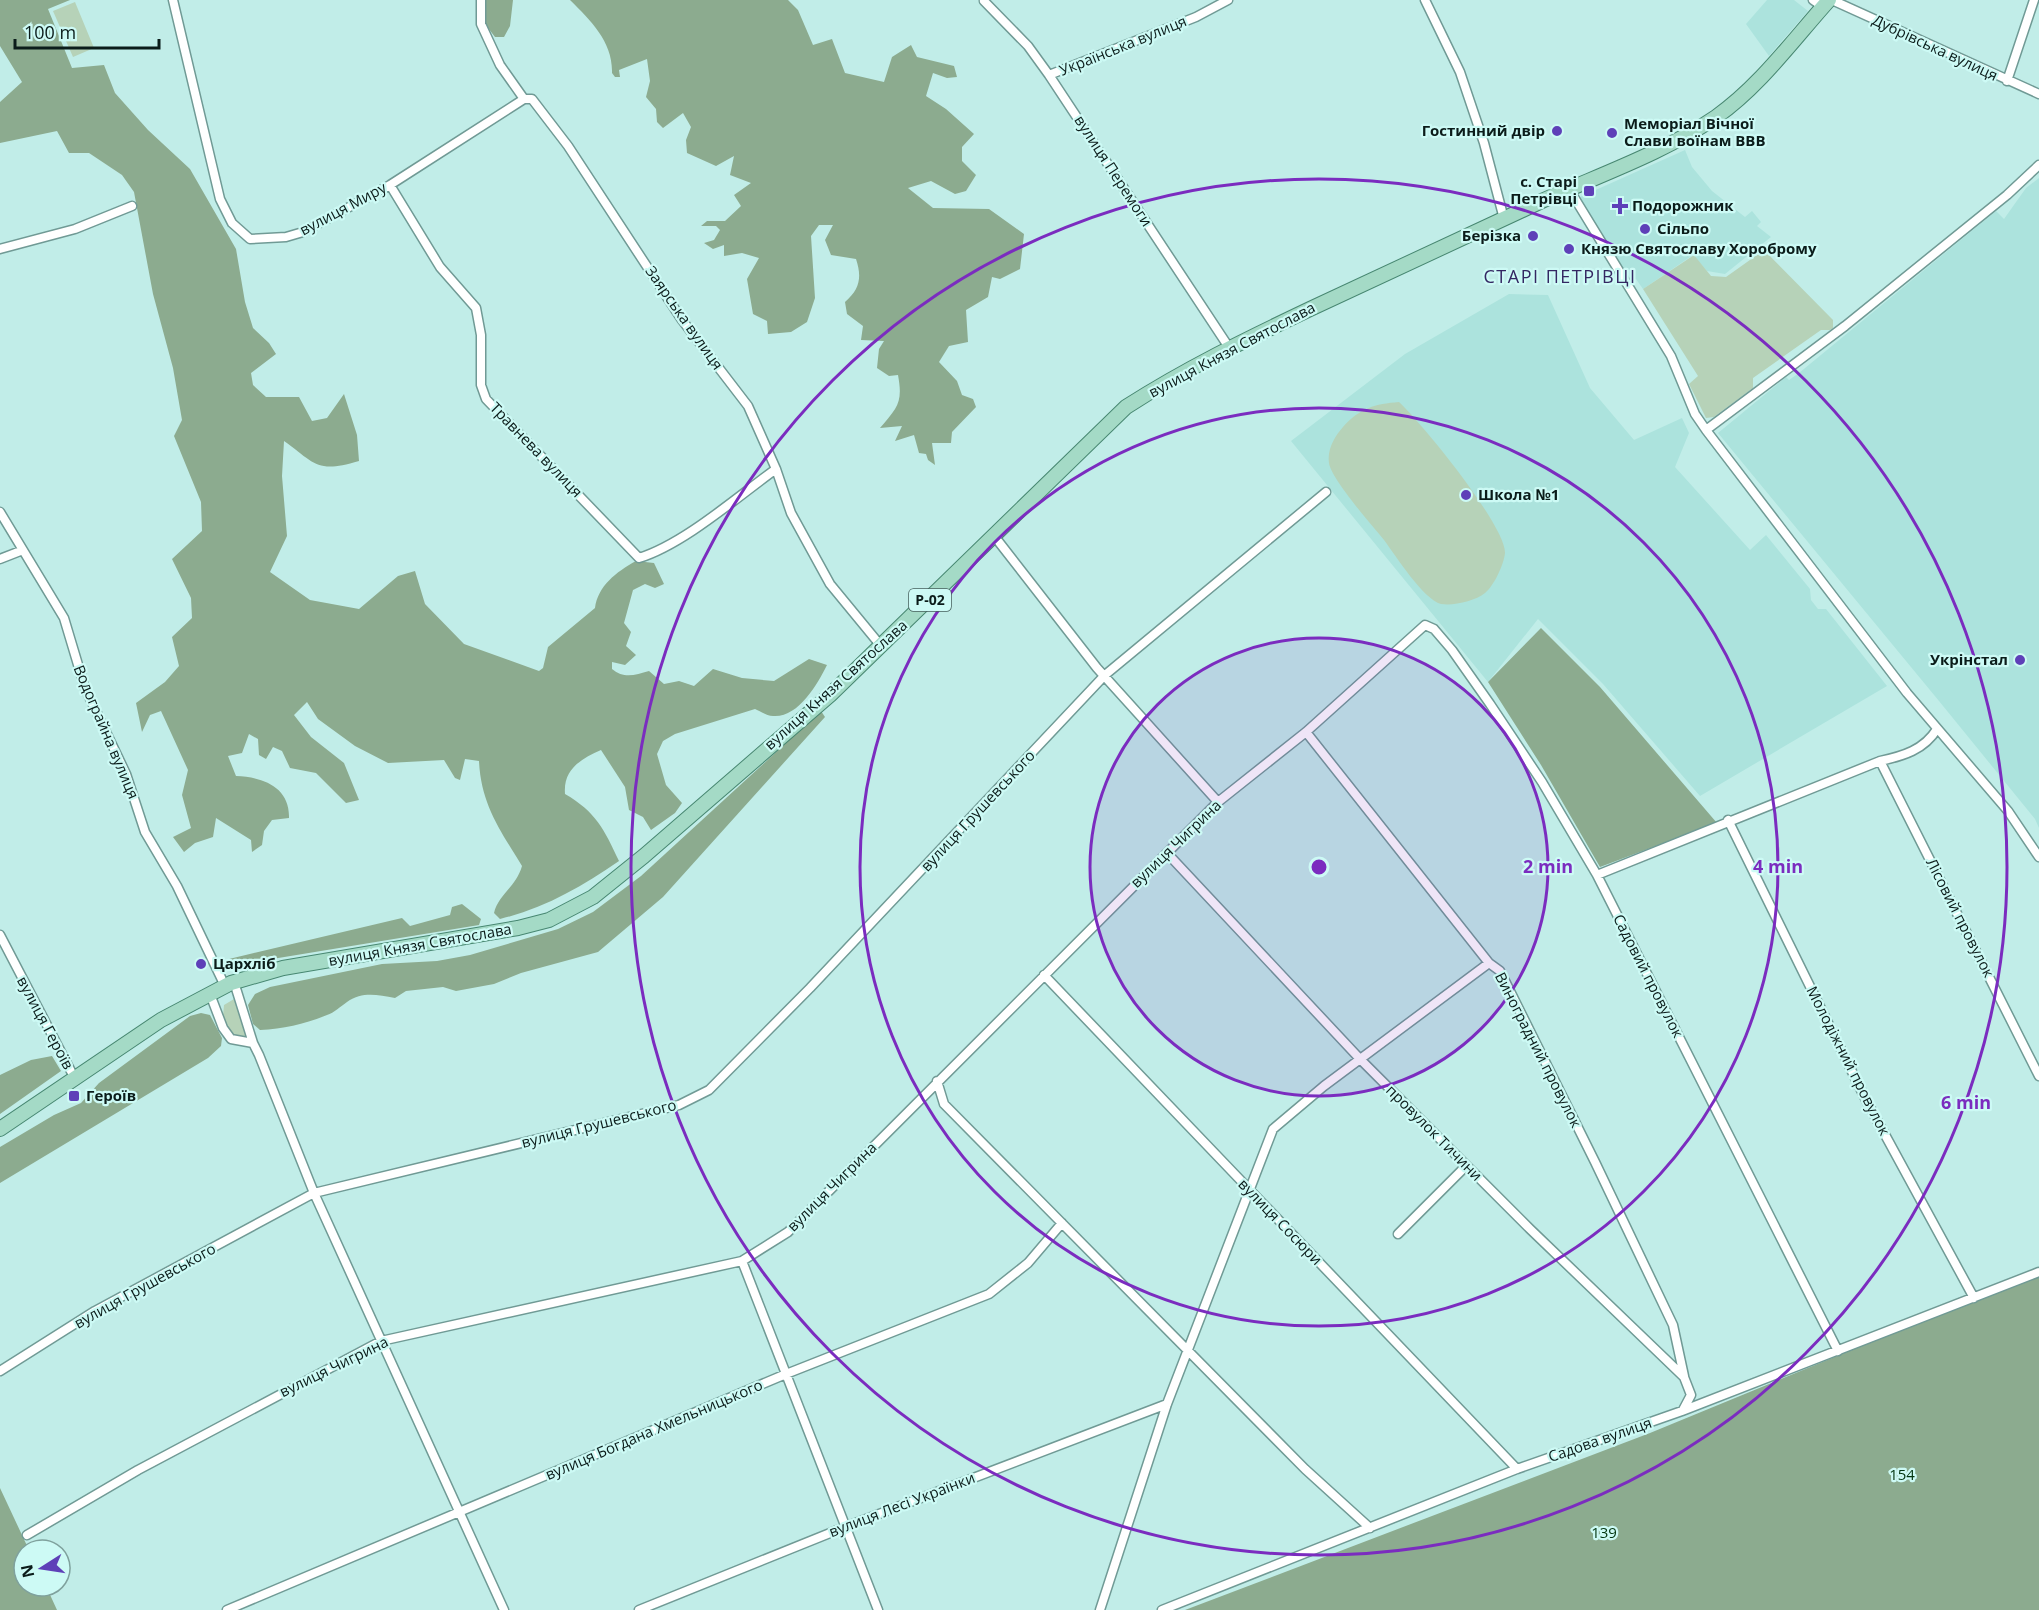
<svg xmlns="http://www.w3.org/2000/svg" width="2039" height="1610" font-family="'Open Sans',sans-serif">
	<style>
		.built { fill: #ace3dd }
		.green { fill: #b6d2b8 }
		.forest { fill: #8cab8f }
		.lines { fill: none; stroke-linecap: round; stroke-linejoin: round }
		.street-casing { stroke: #709a95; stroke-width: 11 }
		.primary-casing { stroke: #478771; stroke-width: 16 }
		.street { stroke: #fff; stroke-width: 8 }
		.primary { stroke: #a4dac6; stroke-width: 14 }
		.ring { fill: none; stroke: #7b2cbf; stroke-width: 3 }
		.poi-dot { fill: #5e40b8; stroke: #cdfaf5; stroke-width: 2 }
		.labels { text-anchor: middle; stroke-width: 4.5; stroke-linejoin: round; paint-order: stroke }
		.shield { fill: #cdfaf5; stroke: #455f5c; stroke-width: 1.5 }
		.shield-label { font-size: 14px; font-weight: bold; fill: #0b1c1a }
		.street-label { font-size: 15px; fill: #0b1c1a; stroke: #cdfaf5 }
		.poi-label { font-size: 15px; font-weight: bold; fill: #0b1c1a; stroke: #cdfaf5; text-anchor: start }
		.park-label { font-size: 15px; fill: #02350f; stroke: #cdfaf5 }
		.quarter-label { font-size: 18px; letter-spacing: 1.5px; fill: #342762; stroke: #cdfaf5 }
		.centre { fill: #7b2cbf; stroke: #cdfaf5; stroke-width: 3 }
		.ring-label { font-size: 18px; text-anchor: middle; font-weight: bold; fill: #7b2cbf; stroke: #cdfaf5; stroke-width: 4.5; stroke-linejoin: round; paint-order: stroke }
	</style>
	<rect width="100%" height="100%" fill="#c1ede8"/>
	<path class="built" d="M 1767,0 L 1794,0 L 1808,11 L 1769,56 L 1746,24 Z
		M 1685,150 L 1692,167 L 1712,191 L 1745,217 L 1752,211 L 1761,222 L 1757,226 L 1771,237 L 1725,274 L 1707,271 L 1693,255 L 1643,289 L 1636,279 L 1630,283 L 1580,197 Z
		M 2039,178 L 2039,828 L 2035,819 L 1939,701 L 1718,433 L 1786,377 L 1789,380 L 1799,373 L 1996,211 L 2004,219 L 2026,188 Z
		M 1509,294 L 1548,295 L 1590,388 L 1634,440 L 1682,418 L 1689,433 L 1675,467 L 1750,550 L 1766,535 L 1810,589 L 1811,600 L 1818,609 L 1826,609 L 1887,686 L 1700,796 L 1603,684 L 1538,619 L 1488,682 L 1291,441 L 1405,354 Z"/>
	<path class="green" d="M 75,2 L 94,48 L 73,57 L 53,11 Z
		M 1764,250 L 1833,320 L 1833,328 L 1830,330 L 1821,330 L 1753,378 L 1753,388 L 1714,417 L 1706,418 L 1689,384 L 1698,376 L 1643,289 L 1694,255 L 1711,276 L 1726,277 Z
		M 1399,402 C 1421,422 1506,526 1505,553 C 1504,564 1494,586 1485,593 C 1475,601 1454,606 1441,604 C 1423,599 1396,556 1384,540 C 1372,525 1331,479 1329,463 C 1327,449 1335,436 1343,427 C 1360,408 1375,404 1399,402 Z
		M 234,999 L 246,1036 L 240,1037 L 230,1032 L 223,1016 L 224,1005 Z"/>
	<path class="forest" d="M 0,0 L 70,0 L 48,9 L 72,68 L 104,65 L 115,93 L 148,130 L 190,169 L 236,249 L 245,302 L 253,328 L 269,343 L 276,354 L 251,373 L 253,385 L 266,397 L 299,397 L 312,421 L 327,418 L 344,394 L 357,435 L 359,461 C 316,474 315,463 284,441 L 282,476 L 287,536 L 270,572 L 310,600 L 359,609 L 398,576 L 415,571 L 425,604 L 464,644 L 539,671 L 543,668 L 548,647 L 595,608 C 598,586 616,572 636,561 L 654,563 L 664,584 L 655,588 L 645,584 L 633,590 L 624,623 L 631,632 L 626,646 L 636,655 L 625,665 L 612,662 L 612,669 C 624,679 635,675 649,671 L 664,684 L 679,681 L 694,686 L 713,669 L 742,678 L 774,681 L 809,659 L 827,665 C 817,685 798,718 773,716 C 767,716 760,711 755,709 L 675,734 L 663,741 L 657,754 L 666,785 L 682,803 L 675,813 L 651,830 L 643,817 L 629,810 L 625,787 L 601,750 C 581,759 563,769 565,794 C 596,812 604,829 619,861 C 581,887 545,908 500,919 L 494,913 C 498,895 516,887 522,866 C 500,830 481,804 479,761 L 465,759 L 460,780 L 455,778 L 444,760 L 388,763 L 355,746 L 318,719 L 307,702 L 294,715 L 311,737 L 344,763 L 359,800 L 346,803 L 316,773 L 290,768 L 282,751 L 273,747 L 266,759 L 259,755 L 258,739 L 249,734 L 242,753 L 228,756 L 236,776 C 263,777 290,787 289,818 L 272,820 L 264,831 L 262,845 L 252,852 L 251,840 L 216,818 L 213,837 L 195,843 L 184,852 L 173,837 L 191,828 L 182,795 L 188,770 L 161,711 L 150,715 L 142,732 L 136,703 L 165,682 L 179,666 L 172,637 L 192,618 L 191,598 L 172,559 L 202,531 L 201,502 L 174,436 L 182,420 L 173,368 L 153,294 L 134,192 L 122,175 L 89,153 L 69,153 L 57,131 L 0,143 L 0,102 L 22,82 L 0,46 Z
		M 485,0 L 513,0 L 510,26 L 504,37 L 495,37 L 485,24 Z
		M 570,0 L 788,0 L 798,10 L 813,45 L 832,39 L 845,73 L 884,82 L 892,57 L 911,45 L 917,57 L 954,66 L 957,77 L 947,78 L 933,73 L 926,96 L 946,109 L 974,134 L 962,147 L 962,161 L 976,175 L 966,191 L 955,194 L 931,181 L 908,188 L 933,208 L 989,209 L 1024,234 L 1020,269 L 1000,279 L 992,277 L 988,297 L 966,310 L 968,342 L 949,346 L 939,362 L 957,381 L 962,395 L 973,399 L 976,407 L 952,432 L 951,443 L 932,443 L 935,465 L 928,460 L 926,454 L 919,453 L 914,435 L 895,441 L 902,426 L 880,428 C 898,407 903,402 898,375 L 889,376 L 877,368 L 879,349 L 884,341 L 861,340 L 863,326 L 847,314 L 845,302 C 860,289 862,277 856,259 L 831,255 L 825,240 L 833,225 L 819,225 L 811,236 L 815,298 L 807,322 L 791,332 L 768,334 L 767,321 L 753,314 L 747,279 L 759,258 L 742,253 L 724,256 L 724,245 L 713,249 L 704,243 L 714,240 L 720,230 L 716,226 L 701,226 L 707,221 L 725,221 L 741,206 L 734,195 L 751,183 L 730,175 L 734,156 L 716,166 L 687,153 L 686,140 L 691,127 L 683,113 L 663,128 L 657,122 L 656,109 L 646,97 L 650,81 L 647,59 L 619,70 L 620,77 L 615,77 L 612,73 C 613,42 591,21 570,0 Z
		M 1541,628 L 1600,687 L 1717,823 L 1600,867 L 1541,765 L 1488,682 Z
		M 821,711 L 825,717 L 663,897 L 598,952 L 521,973 L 494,984 L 456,991 L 443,987 L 406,991 L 395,998 C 377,995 363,991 347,1002 C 341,1006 334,1013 327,1015 C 305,1024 284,1029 260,1030 L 253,1024 L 248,1005 L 255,994 L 270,987 L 382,964 L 437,961 L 470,955 L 558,929 L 593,912 L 641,876 Z
		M 462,904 L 481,919 L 479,925 L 229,966 L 229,959 L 402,918 L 410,926 L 450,915 L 452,907 Z
		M 201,1013 L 210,1015 L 222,1038 L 221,1046 L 208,1058 L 0,1183 L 0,1147 L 54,1115 L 81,1103 L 99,1083 L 190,1016 Z
		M 52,1056 L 61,1071 L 0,1114 L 0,1075 L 31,1060 Z
		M 2039,1273 L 2039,1610 L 1185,1610 L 1650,1433 Z
		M 0,1488 L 29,1550 L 24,1550 L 24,1586 L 46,1586 L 57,1610 L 0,1610 Z"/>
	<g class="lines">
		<defs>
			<path id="street" d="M 173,0 L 220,199 L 232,223 L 250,239 L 286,237 L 303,232 L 390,185 L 524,99
				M 481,0 L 481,24 L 500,65 L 524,99 L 532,99 L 568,146 L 682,320 L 748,406 L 776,469 L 791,513 L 830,584 L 881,646
				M 1425,0 L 1460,72 L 1484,143 L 1504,219
				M 1813,0 L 1823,7
				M 1832,0 L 2039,94
				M 984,1 L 1028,46 L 1049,75 L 1230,349
				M 1049,75 L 1196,17 L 1228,0
				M 2007,81 L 2034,0
				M 390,185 L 440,267 L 476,308 L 481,335 L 481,385 L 486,399 L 639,558 C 684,544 737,497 776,469
				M 1569,189 L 1671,356 L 1695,414 L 1706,430 L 1907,693 L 2008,811 L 2039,857
				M 0,249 L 75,229 L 132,206
				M 1706,430 L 1845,326 L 2007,195 L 2039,165
				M 0,512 L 64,618 L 85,688 L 126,774 L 145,832 L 177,886 L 225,986
				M 995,537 L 1097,668 L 1218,802
				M 0,559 L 23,550
				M 1306,732 L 1489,963 L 1500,971 L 1595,1162 L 1673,1325 L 1684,1376
				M 1880,761 L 2039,1076
				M 1728,820 L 1865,1098 L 1974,1298
				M 1167,853 L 1360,1059 L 1530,1229 L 1684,1377 L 1691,1395 L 1683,1410
				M 1597,875 L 1880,761 C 1903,756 1924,750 1937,729
				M 0,935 L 75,1079
				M 1044,975 L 1517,1469
				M 234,982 L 253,1043
				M 210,994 L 223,1028 L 231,1039 L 253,1043 L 259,1055 L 314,1193 L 504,1610
				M 937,1081 L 944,1104 L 1305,1469 L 1370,1528
				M 1398,1234 L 1466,1166
				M 742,1261 L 878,1610
				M 0,1371 L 95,1311 L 314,1193 L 679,1105 L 709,1090 L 810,988 L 1105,675 L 1326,492
				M 27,1535 L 138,1470 L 381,1341 L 742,1261 L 788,1232 L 1218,802 L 1306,732 L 1425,625 L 1434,629 L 1452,650 L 1490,704 L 1542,782 L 1597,875 L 1838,1351
				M 227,1610 L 786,1374 L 989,1294 L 1028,1263 L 1062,1223
				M 639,1610 L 845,1527 L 1167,1404
				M 1100,1610 L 1167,1404 L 1273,1129 L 1324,1086 L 1489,963
				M 1162,1610 L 1517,1469 L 1682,1411 L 2039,1272"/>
			<path id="primary" d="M 0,1129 L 161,1020 L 231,983 L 283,968 L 518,928 L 549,920 L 593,897 L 644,856 L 830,695 L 1126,407 C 1185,369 1247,339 1310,309 C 1388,272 1466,236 1544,200 C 1602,174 1663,153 1716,117 C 1760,86 1793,40 1829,0"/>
		</defs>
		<use href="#street" class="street-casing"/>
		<use href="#primary" class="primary-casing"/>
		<use href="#street" class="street"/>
		<use href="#primary" class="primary"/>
	</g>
	<circle cx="1319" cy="867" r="229" fill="#7b2cbf" fill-opacity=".12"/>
	<g class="ring">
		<circle cx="1319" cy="867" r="229"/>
		<circle cx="1319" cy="867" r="459"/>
		<circle cx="1319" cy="867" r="688"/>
	</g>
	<g class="poi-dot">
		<circle cx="1557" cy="131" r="6"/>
		<circle cx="1612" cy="133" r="6"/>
		<rect x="1583" y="185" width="12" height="12" rx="3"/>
		<path d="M1617 197h6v6h6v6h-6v6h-6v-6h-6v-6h6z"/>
		<circle cx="1645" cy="229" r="6"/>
		<circle cx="1533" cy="236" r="6"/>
		<circle cx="1569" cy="249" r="6"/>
		<circle cx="1466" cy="495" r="6"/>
		<circle cx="2020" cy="660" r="6"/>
		<circle cx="201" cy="964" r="6"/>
		<rect x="68" y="1090" width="12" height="12" rx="3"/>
	</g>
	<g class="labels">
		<rect class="shield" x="909" y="589" width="42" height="22" rx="4.5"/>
		<g class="shield-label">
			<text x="930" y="605">Р-02</text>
		</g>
		<g class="street-label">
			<text transform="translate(1123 46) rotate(-22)" y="5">Українська вулиця</text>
			<text transform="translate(1935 48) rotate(25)" y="5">Дубрівська вулиця</text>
			<text transform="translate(1113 171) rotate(57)" y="5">вулиця Перемоги</text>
			<text transform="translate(343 209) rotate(-28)" y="5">вулиця Миру</text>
			<text transform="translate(684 318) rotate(55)" y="5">Заярська вулиця</text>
			<text transform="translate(1232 350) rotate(-28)" y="5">вулиця Князя Святослава</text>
			<text transform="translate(536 450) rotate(46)" y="5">Травнева вулиця</text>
			<text transform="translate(836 685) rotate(-42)" y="5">вулиця Князя Святослава</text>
			<text transform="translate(106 732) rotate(67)" y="5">Водограйна вулиця</text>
			<text transform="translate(978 811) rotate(-47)" y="5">вулиця Грушевського</text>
			<text transform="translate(1176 844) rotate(-44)" y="5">вулиця Чигрина</text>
			<text transform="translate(1960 918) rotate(63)" y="5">Лісовий провулок</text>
			<text transform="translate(420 945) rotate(-10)" y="5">вулиця Князя Святослава</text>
			<text transform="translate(1648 976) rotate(63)" y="5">Садовий провулок</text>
			<text transform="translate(45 1023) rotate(62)" y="5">вулиця Героїв</text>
			<text transform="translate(1538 1050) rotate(63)" y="5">Виноградний провулок</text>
			<text transform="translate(1848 1061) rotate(63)" y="5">Молодіжний провулок</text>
			<text transform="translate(599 1124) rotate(-14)" y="5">вулиця Грушевського</text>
			<text transform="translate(1434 1133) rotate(45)" y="5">провулок Тичини</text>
			<text transform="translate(832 1187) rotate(-45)" y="5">вулиця Чигрина</text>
			<text transform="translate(1280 1222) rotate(46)" y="5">вулиця Сосюри</text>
			<text transform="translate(145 1286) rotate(-29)" y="5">вулиця Грушевського</text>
			<text transform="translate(334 1367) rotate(-26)" y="5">вулиця Чигрина</text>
			<text transform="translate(654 1430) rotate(-23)" y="5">вулиця Богдана Хмельницького</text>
			<text transform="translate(1600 1440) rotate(-19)" y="5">Садова вулиця</text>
			<text transform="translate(902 1505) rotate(-21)" y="5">вулиця Лесі Українки</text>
		</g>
		<g class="poi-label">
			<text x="1624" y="129">Меморіал Вічної<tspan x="1624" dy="17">Слави воїнам ВВВ</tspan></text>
			<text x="1545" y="136" text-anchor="end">Гостинний двір</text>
			<text x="1577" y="187" text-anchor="end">с. Старі<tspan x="1577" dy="17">Петрівці</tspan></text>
			<text x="1632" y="211">Подорожник</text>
			<text x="1657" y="234">Сільпо</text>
			<text x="1521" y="241" text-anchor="end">Берізка</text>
			<text x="1581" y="254">Князю Святославу Хороброму</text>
			<text x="1478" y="500">Школа №1</text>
			<text x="2008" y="665" text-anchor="end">Укрінстал</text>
			<text x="213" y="969">Цархліб</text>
			<text x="86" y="1101">Героїв</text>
		</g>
		<g class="park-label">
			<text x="1902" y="1480">154</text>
			<text x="1604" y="1538">139</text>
		</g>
		<g class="quarter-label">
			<text x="1560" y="283">СТАРІ ПЕТРІВЦІ</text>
		</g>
	</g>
	<circle cx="1319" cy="867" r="9" class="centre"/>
	<g class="ring-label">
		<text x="1548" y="873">2 min</text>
		<text x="1778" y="873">4 min</text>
		<text x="1966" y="1109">6 min</text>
	</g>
	<g transform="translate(42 1568) rotate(258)"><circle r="28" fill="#cdfaf5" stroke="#7fa19d" stroke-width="1.5"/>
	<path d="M0-4.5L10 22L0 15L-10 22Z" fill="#5e40b8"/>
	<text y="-9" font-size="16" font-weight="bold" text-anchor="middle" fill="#0b1c1a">N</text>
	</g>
	<path d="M15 39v9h144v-9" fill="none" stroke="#0b1c1a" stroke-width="3"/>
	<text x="24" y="39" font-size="18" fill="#0b1c1a" stroke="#cdfaf5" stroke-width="4.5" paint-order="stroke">100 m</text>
</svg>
